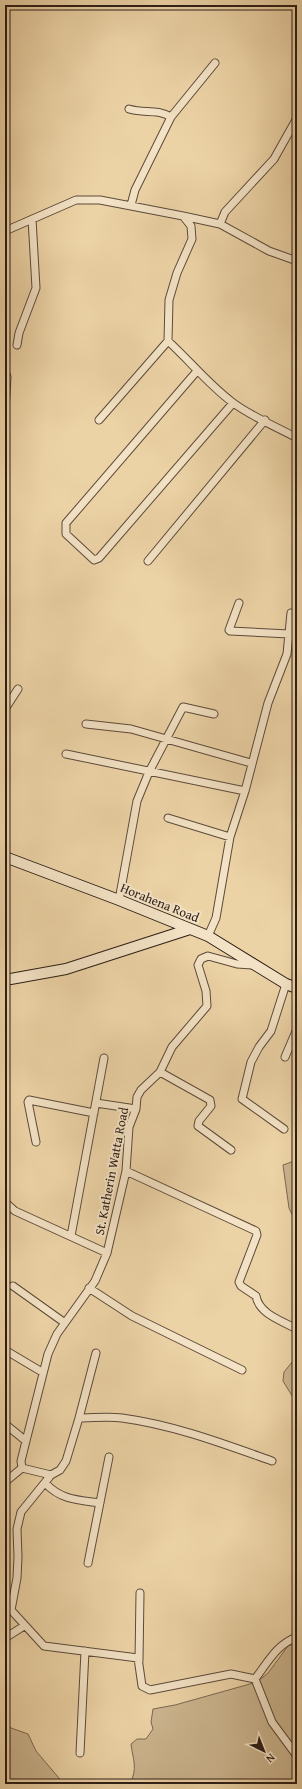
<svg xmlns="http://www.w3.org/2000/svg" width="302" height="1789" font-family="'Gentium Book Plus',serif">
	<style>
		.grass { fill: #cbb48e; stroke: #7c6852 }
		.lines { fill: none; stroke-linecap: round; stroke-linejoin: round }
		.street-casing { stroke: #5c4a3a; stroke-width: 9 }
		.secondary-casing { stroke: #2c1d16; stroke-width: 12 }
		.street { stroke: #f3e2c5; stroke-width: 7 }
		.secondary { stroke: #f3e2c5; stroke-width: 10 }
		.labels { text-anchor: middle; stroke-width: 4; stroke-linejoin: round; paint-order: stroke }
		.street-label { font-size: 13px; fill: #2c1d16; stroke: #f3e2c5 }
	</style>
	<rect width="100%" height="100%" fill="#ecd3a6"/>
	<filter id="stains"><feTurbulence type="fractalNoise" baseFrequency=".005" numOctaves="4"/><feColorMatrix values="0 0 0 0 .2 0 0 0 0 .09 0 0 0 0 .02 0 0 0 .5 -.17"/></filter>
	<radialGradient id="worn" r=".72"><stop offset=".6" stop-color="#630" stop-opacity="0"/><stop offset="1" stop-color="#630" stop-opacity=".3"/></radialGradient>
	<path class="grass" d="M 297,1160 L 297,1225 L 289,1208 L 283,1165 Z
		M 297,1356 L 297,1404 L 283,1381 L 284,1372 Z
		M 297,1643 L 297,1781 L 272,1784 L 130,1784 C 138,1767 133,1761 131,1744 L 137,1739 L 146,1739 L 153,1729 L 151,1722 L 153,1709 L 175,1705 L 257,1682 L 268,1673 L 288,1646 Z
		M 5,1721 L 11,1728 L 28,1734 L 36,1751 L 64,1784 L 5,1784 Z"/>
	<g class="lines">
		<defs>
			<path id="street" d="M 129,109 C 145,114 156,108 171,117
				M 131,205 L 135,190 L 171,117 L 215,63
				M 183,216 L 220,224 L 269,251 L 297,261
				M 220,224 L 225,212 L 274,159 L 297,118
				M 5,231 L 76,200 L 100,200 L 183,216 L 191,226 L 192,239 L 177,273 L 169,300 L 168,341 C 190,361 208,384 232,402 C 250,416 277,427 297,438
				M 17,345 L 19,333 L 36,288 L 32,219
				M 5,371 L 7,377 L 5,410
				M 197,371 L 66,523 L 66,534 L 94,560 L 99,558 L 233,403
				M 99,420 L 168,341
				M 148,561 L 265,420
				M 239,603 L 229,630 L 230,631 L 289,634
				M 5,709 L 18,689
				M 86,724 L 131,729 L 251,763
				M 66,754 L 245,791
				M 168,818 L 230,837
				M 119,900 L 137,801 L 149,772 L 183,707 L 214,714
				M 208,936 L 216,918 L 230,837 L 245,791 L 268,703 L 287,654 L 291,613 L 297,614
				M 285,1057 L 297,1029
				M 160,1072 L 210,1100 L 211,1106 L 199,1121 L 198,1126 L 231,1150
				M 96,1103 L 136,1109
				M 284,1129 L 242,1099 L 251,1062 L 259,1047 L 271,1031 L 286,984
				M 36,1142 L 28,1102 L 29,1100 L 94,1113
				M 126,1171 L 256,1231 L 257,1235 L 239,1282 L 241,1286 L 256,1296 C 259,1314 282,1321 297,1329
				M 5,1202 L 15,1211 L 107,1253
				M 71,1236 L 104,1058
				M 13,1286 L 65,1323
				M 89,1288 L 132,1316 L 242,1370
				M 5,1350 L 42,1372
				M 96,1353 L 79,1418 L 66,1461 L 60,1470 L 51,1475 L 21,1512 L 17,1529 L 18,1557 L 17,1578 L 11,1610 L 44,1646 L 138,1658 L 142,1686 L 150,1690 L 231,1674 L 255,1679 L 272,1722 L 297,1756
				M 79,1418 C 93,1418 108,1416 122,1418 C 174,1425 224,1444 272,1461
				M 5,1424 L 26,1441
				M 51,1475 L 22,1468 L 21,1461 L 26,1441 L 48,1354 L 57,1334 L 95,1281 L 107,1253 L 126,1171 L 129,1127 L 136,1109 L 137,1097 L 141,1090 L 160,1072 L 172,1047 L 207,1006 L 206,991 L 198,965 L 201,959 L 208,956 L 237,964 L 252,965
				M 5,1482 L 22,1468
				M 45,1483 C 61,1500 78,1500 100,1503
				M 88,1563 L 109,1457
				M 5,1638 L 24,1626
				M 139,1661 L 140,1593
				M 255,1679 C 268,1662 277,1644 297,1637
				M 80,1753 L 85,1651"/>
			<path id="secondary" d="M 5,857 L 119,900 L 208,936 L 286,984 L 297,988
				M 5,980 L 66,969 L 190,929"/>
		</defs>
		<use href="#street" class="street-casing"/>
		<use href="#secondary" class="secondary-casing"/>
		<use href="#street" class="street"/>
		<use href="#secondary" class="secondary"/>
	</g>
	<g class="labels">
		<g class="street-label">
			<text transform="translate(160 902) rotate(22)" y="5">Horahena Road</text>
			<text transform="translate(111 1171) rotate(-79)" y="5">St. Katherin Watta Road</text>
		</g>
	</g>
	<rect width="302" height="1789" fill="none" stroke="#ecd3a6" stroke-width="20"/>
	<rect x="6" y="6" width="290" height="1777" fill="none" stroke="#2c1d16" stroke-width="2"/>
	<rect x="10" y="10" width="282" height="1769" fill="none" stroke="#2c1d16"/>
	<g transform="translate(264 1751) rotate(137)" stroke="#f3e2c5" stroke-width="3" paint-order="stroke">
	<path d="M0-3L7 15L0 10L-7 15Z" fill="#2c1d16"/>
	<text y="-6" font-size="11" font-weight="bold" text-anchor="middle" fill="#2c1d16">N</text>
	</g>
	<rect width="100%" height="100%" filter="url(#stains)"/>
	<rect width="100%" height="100%" fill="url(#worn)"/>
</svg>
